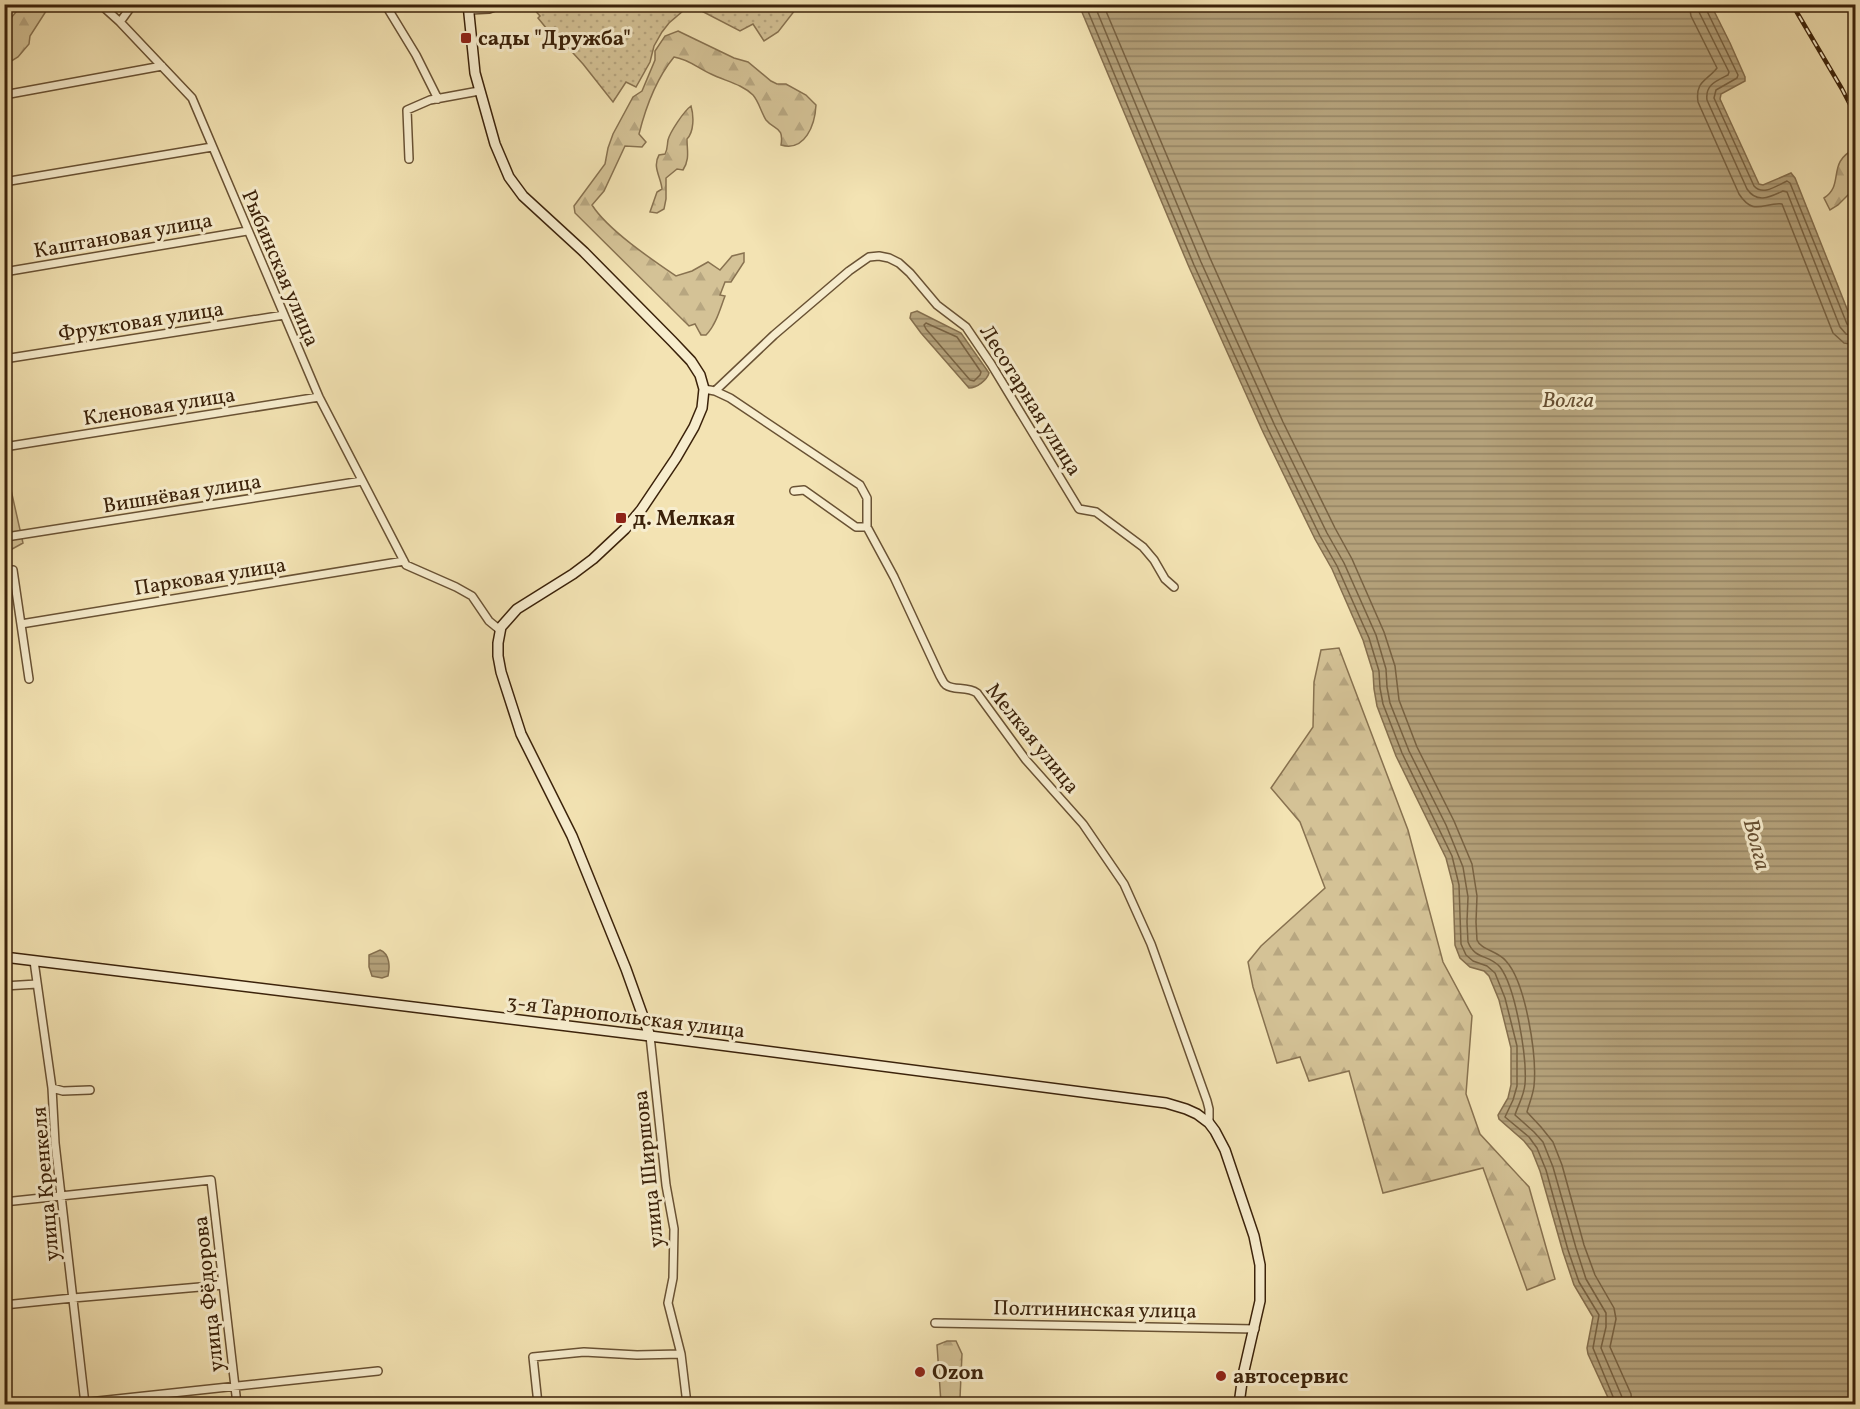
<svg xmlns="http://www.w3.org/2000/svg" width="1860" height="1409" font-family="Vollkorn,serif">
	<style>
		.forest { fill: url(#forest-firs); stroke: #887250; stroke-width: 1.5 }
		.garden { fill: url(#garden-dots); stroke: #887250; stroke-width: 1.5 }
		.water { fill: url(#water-rules); stroke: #846e4d; stroke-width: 1.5 }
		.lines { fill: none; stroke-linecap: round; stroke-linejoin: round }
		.shore { stroke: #786242; stroke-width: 1.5 }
		.street-casing { stroke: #695234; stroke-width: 10 }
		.secondary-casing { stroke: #3b220a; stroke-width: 12 }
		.street { stroke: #f7edce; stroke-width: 7 }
		.secondary { stroke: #f7edce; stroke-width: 9 }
		.rail-casing { stroke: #3b220a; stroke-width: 4.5 }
		.rail { stroke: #f7edce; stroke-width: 2; stroke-dasharray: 7; stroke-linecap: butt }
		.poi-dot { fill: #8f2418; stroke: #f7edce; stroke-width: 2 }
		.labels { text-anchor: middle; stroke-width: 6; stroke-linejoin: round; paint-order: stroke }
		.poi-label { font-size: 21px; font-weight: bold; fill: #3b220a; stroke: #f7edce; text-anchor: start }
		.street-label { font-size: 21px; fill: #3b220a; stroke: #f7edce }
		.water-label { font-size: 22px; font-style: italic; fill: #654e31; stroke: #f7edce }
	</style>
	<defs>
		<pattern id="forest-firs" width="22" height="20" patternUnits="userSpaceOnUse" patternTransform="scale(1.5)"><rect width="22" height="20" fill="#d4c296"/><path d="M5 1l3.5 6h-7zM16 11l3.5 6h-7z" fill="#b7a680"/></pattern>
		<pattern id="garden-dots" width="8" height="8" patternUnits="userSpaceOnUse" patternTransform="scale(1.5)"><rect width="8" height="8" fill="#d4c296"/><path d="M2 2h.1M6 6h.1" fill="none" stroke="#b7a680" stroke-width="1.8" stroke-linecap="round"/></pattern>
		<pattern id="water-rules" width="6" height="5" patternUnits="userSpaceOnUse" patternTransform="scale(1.5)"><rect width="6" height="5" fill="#b4a17a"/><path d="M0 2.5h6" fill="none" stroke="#948362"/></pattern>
	</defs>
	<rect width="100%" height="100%" fill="#f3e3b3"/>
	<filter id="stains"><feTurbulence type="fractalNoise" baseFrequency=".00333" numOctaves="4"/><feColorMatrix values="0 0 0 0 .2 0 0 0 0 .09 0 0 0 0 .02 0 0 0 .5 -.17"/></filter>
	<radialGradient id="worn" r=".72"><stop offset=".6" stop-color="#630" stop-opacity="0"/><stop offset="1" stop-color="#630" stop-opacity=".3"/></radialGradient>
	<path class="forest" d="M 5,5 L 50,5 L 30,36 L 29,44 L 18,57 L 5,65 L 5,16 L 11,18 L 16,12 Z
		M 678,31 L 734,58 L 748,62 L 771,81 L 777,84 L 786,84 L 806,95 L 816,105 C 815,125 805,152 781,145 C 784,126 775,131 766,120 C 761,112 759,102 753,95 C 742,84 725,81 711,74 C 698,68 688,59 674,57 C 656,79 646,106 639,134 L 646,142 L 642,147 L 625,146 L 604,191 L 592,205 C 608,230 651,259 676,276 L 692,271 L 708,262 L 720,270 L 732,256 L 744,253 L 744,262 L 731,282 L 725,282 L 720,295 L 725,296 C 720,309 716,325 706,335 L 701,335 L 695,324 L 689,326 L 575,213 L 574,206 L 605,164 L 608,148 L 613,134 L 633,97 L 642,91 L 655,60 L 655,51 L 665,36 Z
		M 691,106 C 694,116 694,132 687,139 C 687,151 690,159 683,170 L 677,169 L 666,178 L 666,199 L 664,209 L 657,213 L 650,212 L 657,192 L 662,189 C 661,177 652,167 659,155 L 665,154 C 668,148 667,145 668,140 C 670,132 684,111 691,106 Z
		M 1855,149 L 1855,188 L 1838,205 L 1830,210 L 1824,198 C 1845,185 1826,162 1855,149 Z
		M 4,459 L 23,543 L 5,553 L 4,553 Z
		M 1339,648 L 1408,830 L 1443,962 L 1472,1016 L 1466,1094 L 1480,1134 L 1529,1187 L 1555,1279 L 1527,1290 L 1483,1168 L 1383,1193 L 1349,1071 L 1309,1081 L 1300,1057 L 1277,1063 L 1253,987 L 1248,962 L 1261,946 L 1325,888 L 1300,822 L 1271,788 L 1313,727 L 1314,682 L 1321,650 Z
		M 947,1341 L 956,1341 L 962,1354 L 960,1398 L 951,1403 L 941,1403 L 937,1345 Z"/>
	<path class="garden" d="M 530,5 L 799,5 L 778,32 L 764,41 L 753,24 L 740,31 L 690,5 L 669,23 L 662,32 L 654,46 L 650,62 L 636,87 L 626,82 L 613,102 L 583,64 L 554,32 L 551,34 L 538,18 L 540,16 Z"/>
	<path class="water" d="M 1079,5 L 1711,5 L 1730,43 L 1745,77 L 1745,81 L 1721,94 L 1720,99 L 1759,184 L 1763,185 L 1791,173 L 1795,178 L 1855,329 L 1855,1404 L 1611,1404 L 1588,1354 L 1587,1348 L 1593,1317 L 1574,1285 L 1563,1252 L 1540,1171 L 1532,1151 L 1524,1141 L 1499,1119 L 1498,1115 L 1508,1098 L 1511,1085 L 1511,1048 L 1499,1000 L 1489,976 L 1484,971 L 1470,967 L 1460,958 L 1455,945 L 1453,885 L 1446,858 L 1396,756 L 1377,706 L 1374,689 L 1373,672 L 1363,640 L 1332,569 L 1315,539 L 1263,432 L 1189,267 Z
		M 917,311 L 961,333 L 989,373 C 987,380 977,388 969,388 L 921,333 L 910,318 L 911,313 Z
		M 380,950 C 390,954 390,967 388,976 L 382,978 L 372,976 L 369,967 L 369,955 Z"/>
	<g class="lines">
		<path class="shore" d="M 1085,4 L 1194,265 L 1268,429 L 1320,536 L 1337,566 L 1369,638 L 1379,671 L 1380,688 L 1383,704 L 1402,753 L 1452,856 L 1459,885 L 1461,944 L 1466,955 L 1473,961 L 1487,966 L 1495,973 L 1505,998 L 1517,1046 L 1517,1086 L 1513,1100 L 1505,1117 L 1529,1137 L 1537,1148 L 1546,1170 L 1568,1250 L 1579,1282 L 1599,1315 L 1593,1348 L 1616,1404
			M 1094,4 L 1201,262 L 1275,426 L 1327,533 L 1344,563 L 1376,635 L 1386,669 L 1387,687 L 1390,703 L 1409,751 L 1446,825 L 1463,867 L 1468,897 L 1467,922 L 1468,942 C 1475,960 1489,954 1500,967 C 1516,988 1527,1058 1525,1084 C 1524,1096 1518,1105 1515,1115 L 1534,1132 L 1543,1142 L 1553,1167 L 1576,1248 L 1586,1279 L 1606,1313 L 1606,1327 L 1601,1348 L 1622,1397 L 1623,1404
			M 1103,4 L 1210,258 L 1283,422 L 1335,528 L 1352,559 L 1384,632 L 1395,666 L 1399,700 L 1417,747 L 1454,821 L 1472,864 L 1477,896 L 1476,922 L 1477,940 C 1481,950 1498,951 1506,961 C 1526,983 1537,1056 1534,1086 C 1533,1095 1529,1104 1527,1112 L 1541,1127 L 1553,1142 L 1562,1165 L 1584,1245 L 1595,1275 L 1614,1308 L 1616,1319 L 1610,1347 L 1631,1394 L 1632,1404
			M 1689,4 L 1691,16 L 1717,68 C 1707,81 1695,81 1698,102 L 1739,194 C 1754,217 1764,202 1782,204 L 1833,333 L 1844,343 L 1856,345
			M 1698,4 L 1699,12 L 1729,72 L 1728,75 C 1716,81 1705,85 1707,100 L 1747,189 C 1757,204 1770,197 1783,191 L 1787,192 L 1840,327 L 1846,334 L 1856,336
			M 1706,4 L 1706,9 L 1738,75 L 1737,78 L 1716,90 L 1714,98 L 1754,186 C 1763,196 1776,186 1787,181 L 1790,183 L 1847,324 L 1851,328 L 1856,328
			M 926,323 L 957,337 L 981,372 L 980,375 L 974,381 L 970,380 L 926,329 L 924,325 Z"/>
		<defs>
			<path id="street" d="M 100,4 L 120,22 L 192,98 L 319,397 L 406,565 L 456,587 L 472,596 L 489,621 L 500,630
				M 385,4 L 416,55 L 438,99
				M 469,10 L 489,9 L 503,4
				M 120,22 L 133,4
				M 4,95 L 162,66
				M 409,159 L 407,110 L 430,100 L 479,91
				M 4,182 L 212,147
				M 4,272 L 247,231
				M 4,359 L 284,315
				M 704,389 L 715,391 L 730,398 L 860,485 L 867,498 L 867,527 L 894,577 L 940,676 C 942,679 943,683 946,685 C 954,691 967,686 977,693 L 1026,760 L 1083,824 L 1124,884 L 1151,944 L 1207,1101 L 1209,1109 L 1209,1123
				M 715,391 L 774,335 L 849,271 L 869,257 L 879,256 L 889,258 L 899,263 L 910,273 L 937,305 L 966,327 L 991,364 L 1079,509 L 1096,512 L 1143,547 L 1154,560 L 1165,579 L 1174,587
				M 4,447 L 319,397
				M 794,491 L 804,490 L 856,527 L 867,527
				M 6,537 L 362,481
				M 13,570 L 29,679
				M 21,624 L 404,561
				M 34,961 L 52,1088 L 55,1143 L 85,1404
				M 4,986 L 37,984
				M 650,1036 L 666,1185 L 674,1229 L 673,1278 L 668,1303 L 681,1354 L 687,1404
				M 52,1088 L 63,1091 L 90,1090
				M 4,1202 L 211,1180 L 237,1404
				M 4,1305 L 73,1298 L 223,1285
				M 935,1323 L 1255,1329
				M 70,1404 L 378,1371
				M 538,1404 L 533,1357 L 584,1352 L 637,1355 L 681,1354"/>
			<path id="secondary" d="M 468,4 L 475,73 L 495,144 L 509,177 L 523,196 L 584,252 L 672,341 L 691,361 L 700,375 L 704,389 L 702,408 L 694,427 L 676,458 L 641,510 L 625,529 L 593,559 L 573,574 L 517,609 L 501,627 L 498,643 L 498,656 L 501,672 L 521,734 L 572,836 L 626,969 L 650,1036
				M 4,957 L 650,1036 L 1166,1103 L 1186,1109 L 1197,1114 L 1209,1123 L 1215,1131 L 1225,1150 L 1254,1236 L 1260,1265 L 1260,1301 L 1243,1375 L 1239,1404"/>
		</defs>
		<use href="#street" class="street-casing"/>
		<use href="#secondary" class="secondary-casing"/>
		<use href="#street" class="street"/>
		<use href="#secondary" class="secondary"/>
		<defs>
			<path id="rail" d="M 1792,4 L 1842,89 L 1856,116"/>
		</defs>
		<use href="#rail" class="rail-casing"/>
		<use href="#rail" class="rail"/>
	</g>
	<g class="poi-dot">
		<rect x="460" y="32" width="12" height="12" rx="3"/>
		<rect x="615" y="512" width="12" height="12" rx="3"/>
		<circle cx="920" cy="1372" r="6"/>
		<circle cx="1221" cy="1376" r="6"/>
	</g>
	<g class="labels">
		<g class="poi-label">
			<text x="478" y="45">сады "Дружба"</text>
			<text x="633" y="525">д. Мелкая</text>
			<text x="932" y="1379">Ozon</text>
			<text x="1233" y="1383">автосервис</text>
		</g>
		<g class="street-label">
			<text transform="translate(123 235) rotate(-10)" y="7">Каштановая улица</text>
			<text transform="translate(281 268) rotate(67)" y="7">Рыбинская улица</text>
			<text transform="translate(141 321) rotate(-9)" y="7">Фруктовая улица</text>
			<text transform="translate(1031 400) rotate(58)" y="7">Лесотарная улица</text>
			<text transform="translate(159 406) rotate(-9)" y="7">Кленовая улица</text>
			<text transform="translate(182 493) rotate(-9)" y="7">Вишнёвая улица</text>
			<text transform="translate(210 576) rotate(-9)" y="7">Парковая улица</text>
			<text transform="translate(1033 738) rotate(51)" y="7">Мелкая улица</text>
			<text transform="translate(626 1016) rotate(7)" y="7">3-я Тарнопольская улица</text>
			<text transform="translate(648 1169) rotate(-96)" y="7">улица Ширшова</text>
			<text transform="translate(45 1184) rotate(-95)" y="7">улица Кренкеля</text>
			<text transform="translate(208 1294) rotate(-96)" y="7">улица Фёдорова</text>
			<text transform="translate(1095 1309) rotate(1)" y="7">Полтининская улица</text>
		</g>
		<g class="water-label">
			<text x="1568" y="407">Волга</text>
			<text transform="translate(1758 844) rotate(75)" y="8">Волга</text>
		</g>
	</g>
	<rect width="1860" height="1409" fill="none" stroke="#f3e3b3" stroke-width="24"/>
	<rect x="6" y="6" width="1848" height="1397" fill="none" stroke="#3b220a" stroke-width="3"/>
	<rect x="12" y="12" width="1836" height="1385" fill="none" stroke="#3b220a" stroke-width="1.5"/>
	<rect width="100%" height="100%" filter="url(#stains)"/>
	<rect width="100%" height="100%" fill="url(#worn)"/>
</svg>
